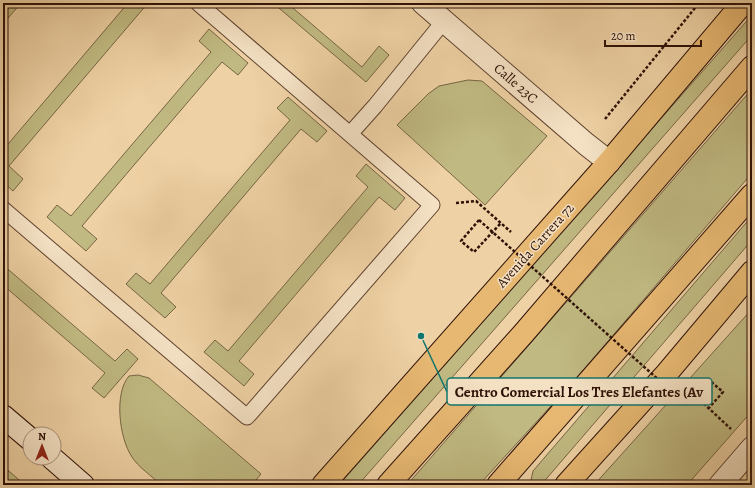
<svg xmlns="http://www.w3.org/2000/svg" width="755" height="488" font-family="Alegreya,serif">
	<style>
		.green { fill: #c0b981; stroke: #776544 }
		.lines { fill: none; stroke-linecap: round; stroke-linejoin: round }
		.lane-casing { stroke: #5e412e; stroke-width: 17 }
		.street-casing { stroke: #5e412e; stroke-width: 24 }
		.secondary-casing { stroke: #2e1107; stroke-width: 24 }
		.highway-casing { stroke: #2e1107; stroke-width: 24 }
		.path { stroke: #2e1107; stroke-width: 2.5; stroke-dasharray: 3 2; stroke-linecap: butt }
		.lane { stroke: #f4e1c4; stroke-width: 15 }
		.street { stroke: #f4e1c4; stroke-width: 22 }
		.secondary { stroke: #f4e1c4; stroke-width: 22 }
		.highway { stroke: #e7b872; stroke-width: 22 }
		.path-bridge { stroke: #2e1107; stroke-width: 2.5; stroke-dasharray: 3 2; stroke-linecap: butt }
		.labels { text-anchor: middle; stroke-width: 3; stroke-linejoin: round; paint-order: stroke }
		.street-label { font-size: 14px; fill: #2e1107; stroke: #f4e1c4 }
		.leader { fill: none; stroke: #0f766e; stroke-width: 1.5 }
		.callout-dot { fill: #0f766e; stroke: #f4e1c4; stroke-width: 1.5 }
		.callout { fill: #f4e1c4; stroke: #0f766e; stroke-width: 1.5 }
		.callout-label { font-size: 15px; text-anchor: middle; font-weight: bold; fill: #2e1107 }
	</style>
	<rect width="100%" height="100%" fill="#eed1a4"/>
	<filter id="stains"><feTurbulence type="fractalNoise" baseFrequency=".005" numOctaves="4"/><feColorMatrix values="0 0 0 0 .2 0 0 0 0 .09 0 0 0 0 .02 0 0 0 .5 -.17"/></filter>
	<radialGradient id="worn" r=".72"><stop offset=".6" stop-color="#630" stop-opacity="0"/><stop offset="1" stop-color="#630" stop-opacity=".3"/></radialGradient>
	<path class="green" d="M 3,3 L 21,3 L 3,24 Z
		M 128,3 L 148,3 L 9,166 L 23,179 L 13,191 L 3,182 L 3,150 Z
		M 273,3 L 287,3 L 362,67 L 379,46 L 389,55 L 366,82 Z
		M 752,15 L 752,35 L 358,485 L 339,485 Z
		M 209,29 L 248,63 L 238,75 L 222,62 L 82,226 L 97,239 L 86,251 L 47,217 L 57,205 L 71,216 L 211,52 L 199,41 Z
		M 468,80 L 482,81 L 547,136 L 485,205 L 397,125 L 428,94 L 439,86 Z
		M 752,89 L 752,173 L 579,375 L 479,485 L 407,485 Z
		M 288,97 L 327,131 L 317,142 L 301,129 L 161,293 L 176,307 L 165,318 L 126,284 L 136,273 L 150,284 L 290,120 L 277,108 Z
		M 366,164 L 405,198 L 395,210 L 379,197 L 239,361 L 254,374 L 244,386 L 204,352 L 215,340 L 228,351 L 368,187 L 356,176 Z
		M 752,216 L 752,240 L 541,485 L 530,485 L 533,471 Z
		M 3,265 L 115,361 L 127,349 L 138,359 L 104,398 L 92,388 L 105,373 L 3,285 Z
		M 752,309 L 752,411 L 687,485 L 594,485 Z
		M 138,375 L 149,378 L 261,474 L 252,485 L 161,485 C 152,476 138,467 132,457 C 119,438 114,393 129,376 Z
		M 3,466 L 25,485 L 3,485 Z"/>
	<g class="lines">
		<defs>
			<path id="lane" d="M 350,134 L 375,106 L 444,21
				M 3,209 L 247,417 L 432,205 L 198,3"/>
			<path id="street" d="M 423,3 L 586,144 L 609,162
				M 720,485 L 752,448"/>
			<path id="secondary" d="M 3,416 L 30,439
				M 52,458 L 83,485"/>
			<path id="highway" d="M 323,485 L 609,162 L 743,3
				M 388,485 L 523,334 L 752,67
				M 498,485 L 752,195
				M 566,485 L 667,373 L 752,272"/>
		</defs>
		<use href="#lane" class="lane-casing"/>
		<use href="#street" class="street-casing"/>
		<use href="#secondary" class="secondary-casing"/>
		<use href="#highway" class="highway-casing"/>
		<path class="path" d="M 605,119 L 699,3
			M 456,203 L 476,201 L 511,232
			M 479,220 L 461,241 L 474,252 L 501,223
			M 689,390 L 731,429
			M 708,409 L 723,392 L 709,380"/>
		<use href="#lane" class="lane"/>
		<use href="#street" class="street"/>
		<use href="#secondary" class="secondary"/>
		<use href="#highway" class="highway"/>
		<path class="path-bridge" d="M 479,220 L 687,405 L 709,380"/>
	</g>
	<g class="labels">
		<g class="street-label">
			<text transform="translate(516 83) rotate(41)" y="5">Calle 23C</text>
			<text transform="translate(535 245) rotate(-48)" y="5">Avenida Carrera 72</text>
		</g>
	</g>
	<path class="leader" d="M421 336L447 392"/>
	<circle class="callout-dot" cx="421" cy="336" r="4"/>
	<rect class="callout" x="447" y="378" width="265" height="27" rx="4"/>
	<g class="callout-label">
		<text x="579" y="397">Centro Comercial Los Tres Elefantes (Av</text>
	</g>
	<rect width="755" height="488" fill="none" stroke="#eed1a4" stroke-width="16"/>
	<rect x="4" y="4" width="747" height="480" fill="none" stroke="#2e1107" stroke-width="2"/>
	<rect x="8" y="8" width="739" height="472" fill="none" stroke="#2e1107"/>
	<g transform="translate(42 446)"><circle r="19" fill="#f4e1c4" stroke="#a58e78"/>
	<path d="M0-3L7 15L0 10L-7 15Z" fill="#8f2418"/>
	<text y="-6" font-size="11" font-weight="bold" text-anchor="middle" fill="#2e1107">N</text>
	</g>
	<path d="M605 40v6h96v-6" fill="none" stroke="#2e1107" stroke-width="2"/>
	<text x="611" y="40" font-size="12" fill="#2e1107" stroke="#f4e1c4" stroke-width="3" paint-order="stroke">20 m</text>
	<rect width="100%" height="100%" filter="url(#stains)"/>
	<rect width="100%" height="100%" fill="url(#worn)"/>
</svg>
